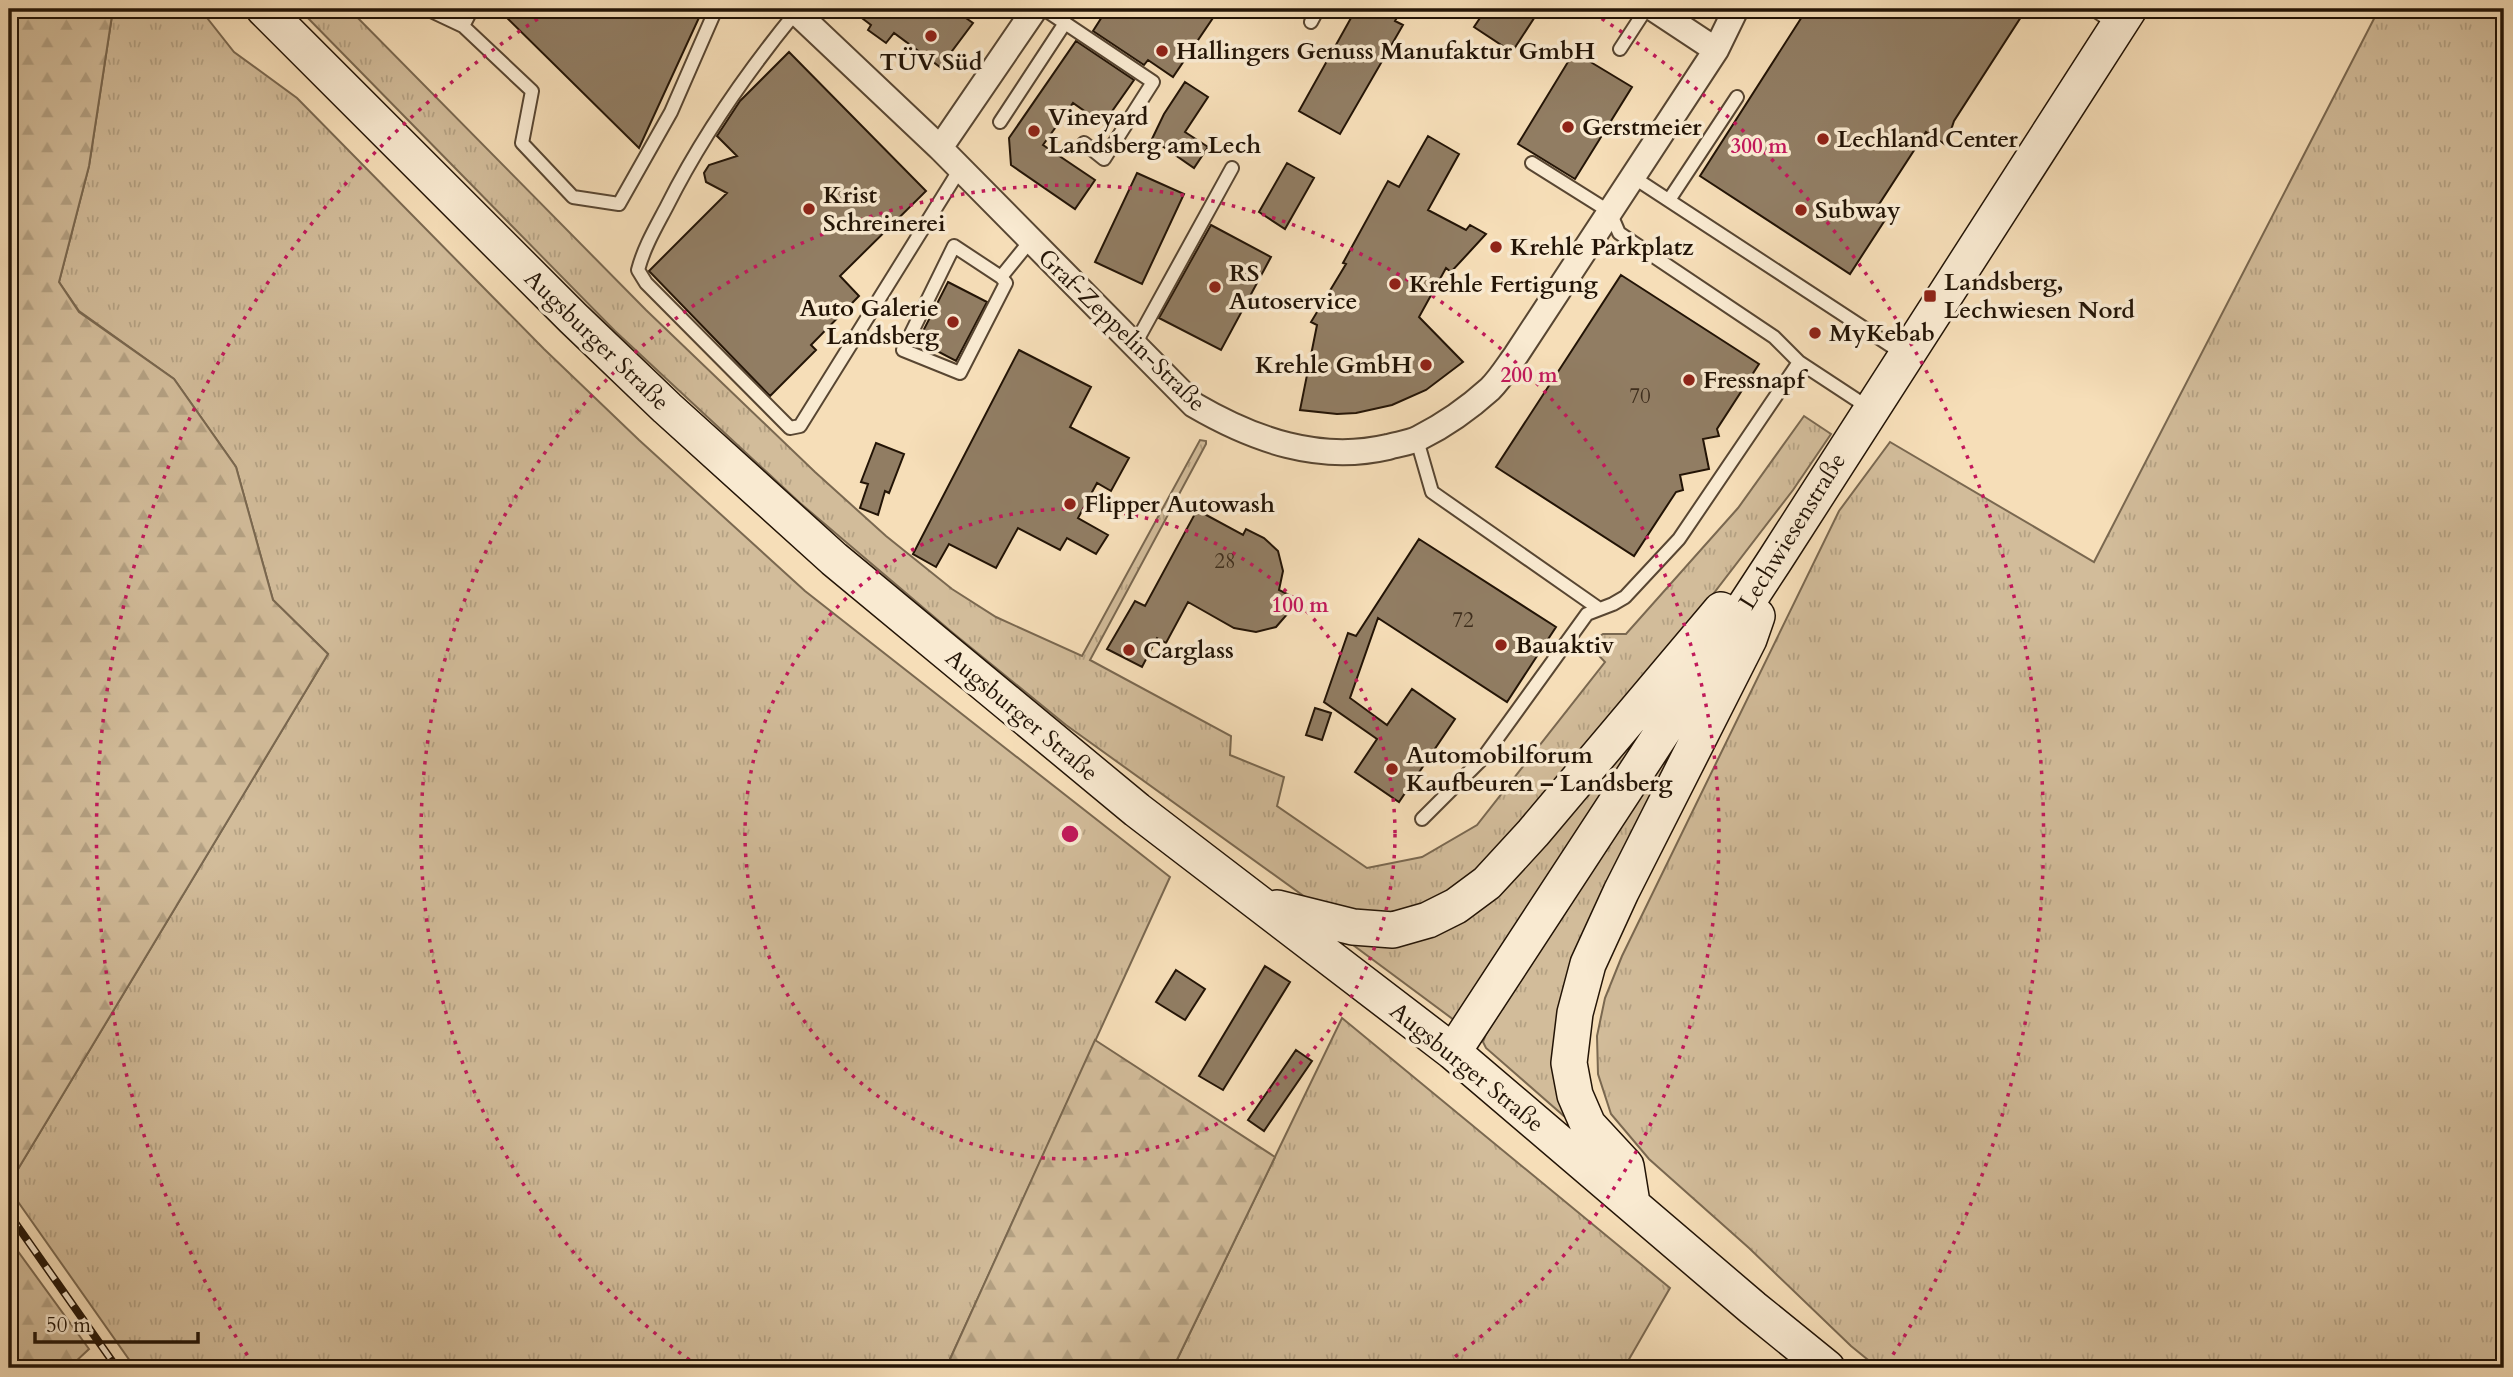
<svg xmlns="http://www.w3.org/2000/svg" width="2513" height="1377" font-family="Cardo,serif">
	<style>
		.grass { fill: url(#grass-tufts); stroke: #7a6850; stroke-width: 2 }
		.forest { fill: url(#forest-firs); stroke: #7a6850; stroke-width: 2 }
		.building { fill: #917d63; stroke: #231406; stroke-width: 2 }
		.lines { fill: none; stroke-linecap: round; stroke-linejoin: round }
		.lane-casing { stroke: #584632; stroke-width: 16 }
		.street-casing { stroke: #584632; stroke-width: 28 }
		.secondary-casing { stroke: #231406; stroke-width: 38 }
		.lane { stroke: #f9ead1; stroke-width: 12 }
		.street { stroke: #f9ead1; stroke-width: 24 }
		.secondary { stroke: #f9ead1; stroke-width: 35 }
		.rail-casing { stroke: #231406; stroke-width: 8 }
		.rail { stroke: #f9ead1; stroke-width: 5; stroke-dasharray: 16; stroke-linecap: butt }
		.ring { fill: none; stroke: #c2185b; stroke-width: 3.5; stroke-dasharray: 3.5 7 }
		.poi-dot { fill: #8f2418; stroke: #f9ead1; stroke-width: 2.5 }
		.labels { text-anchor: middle; stroke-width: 7; stroke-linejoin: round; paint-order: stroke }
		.number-label { font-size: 21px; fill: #3e2e1d }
		.poi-label { font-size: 24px; font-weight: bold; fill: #231406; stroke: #f9ead1; text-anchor: start }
		.street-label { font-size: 24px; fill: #231406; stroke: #f9ead1 }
		.centre { fill: #c2185b; stroke: #f9ead1; stroke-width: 3.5 }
		.ring-label { font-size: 21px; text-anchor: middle; font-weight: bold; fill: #c2185b; stroke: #f9ead1; stroke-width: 7; stroke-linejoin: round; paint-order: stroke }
	</style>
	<defs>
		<pattern id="grass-tufts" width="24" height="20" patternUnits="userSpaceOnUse" patternTransform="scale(1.75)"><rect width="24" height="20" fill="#d2bc9a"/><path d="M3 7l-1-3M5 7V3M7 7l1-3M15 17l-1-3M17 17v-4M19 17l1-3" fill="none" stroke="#b4a183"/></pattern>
		<pattern id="forest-firs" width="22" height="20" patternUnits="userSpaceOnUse" patternTransform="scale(1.75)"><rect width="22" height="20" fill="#d2bc9a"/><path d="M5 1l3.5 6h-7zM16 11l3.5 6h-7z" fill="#b4a183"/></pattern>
	</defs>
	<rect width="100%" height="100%" fill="#f6deb8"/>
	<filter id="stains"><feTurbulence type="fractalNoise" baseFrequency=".00286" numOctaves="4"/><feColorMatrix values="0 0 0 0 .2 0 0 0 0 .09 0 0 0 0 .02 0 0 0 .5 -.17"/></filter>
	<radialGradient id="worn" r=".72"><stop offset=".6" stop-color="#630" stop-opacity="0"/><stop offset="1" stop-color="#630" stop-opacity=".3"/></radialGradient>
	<path class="grass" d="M 113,9 L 200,9 L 234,52 L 297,98 L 544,349 L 639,440 L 805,591 L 1170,877 L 946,1368 L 135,1368 L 9,1189 L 9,1184 L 328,654 L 273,600 L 236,467 L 174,379 L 79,311 L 59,282 L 89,166 Z
		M 299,9 L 349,9 L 646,310 L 815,472 L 886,536 L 952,589 L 996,617 L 1082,656 L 1200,440 L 1206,441 L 1206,444 L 1090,660 L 1231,736 L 1230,755 L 1284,777 L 1277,806 L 1367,868 L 1422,857 L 1477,825 L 1605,662 L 1588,644 L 1603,634 L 1626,634 L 1738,508 L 1804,416 L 1831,434 L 1793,490 L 1651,675 L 1468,883 L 1395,918 L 1312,902 L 1066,725 L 953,633 L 800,503 L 615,331 Z
		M 2379,9 L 2504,9 L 2504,1368 L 1878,1368 L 1851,1346 L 1749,1248 L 1649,1159 L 1611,1114 L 1598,1074 L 1597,1036 L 1605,998 L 1622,956 L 1839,511 L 1890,442 L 2094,562 Z
		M 1684,668 L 1454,1020 L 1349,942 L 1416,936 Z
		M 1717,675 L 1591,927 L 1569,1112 L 1565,1117 L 1486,1048 L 1483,1042 L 1486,1034 Z
		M 1342,1018 L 1670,1288 L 1624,1368 L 1173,1368 Z"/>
	<path class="forest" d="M 9,9 L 113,9 L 89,166 L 59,282 L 79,312 L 174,379 L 236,467 L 273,600 L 328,654 L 9,1184 Z
		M 1095,1040 L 1275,1157 L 1173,1368 L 946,1368 Z
		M 9,1239 L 89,1349 L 74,1363 L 78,1368 L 9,1368 Z"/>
	<path class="building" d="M 498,9 L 703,9 L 639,148 Z
		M 850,9 L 953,9 L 973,23 L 940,67 L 894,33 L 886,43 L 868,30 L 871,25 Z
		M 1107,9 L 1219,9 L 1173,77 L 1148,60 L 1144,65 L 1093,31 Z
		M 1356,9 L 1402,9 L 1395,21 L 1403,25 L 1340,134 L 1299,111 Z
		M 1486,9 L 1540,9 L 1512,52 L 1474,27 Z
		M 1807,9 L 2008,9 L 2021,17 L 1954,121 L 1946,145 L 1926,132 L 1876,209 L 1887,217 L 1850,274 L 1700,176 Z
		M 1076,41 L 1134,80 L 1103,124 L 1073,103 L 1043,145 L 1095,180 L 1075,209 L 1011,165 L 1009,138 Z
		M 789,52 L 926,191 L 840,276 L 859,296 L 811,345 L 816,350 L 770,396 L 649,271 L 727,193 L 706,182 L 704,173 L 709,165 L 737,156 L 717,136 L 740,101 Z
		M 1574,52 L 1632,87 L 1575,179 L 1518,144 Z
		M 1185,82 L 1208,97 L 1185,132 L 1208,147 L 1194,168 L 1152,139 L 1164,114 Z
		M 1428,136 L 1459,154 L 1428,210 L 1466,230 L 1470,225 L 1486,234 L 1451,272 L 1446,268 L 1419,317 L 1463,362 L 1426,390 L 1392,405 L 1356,413 L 1337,414 L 1300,410 L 1317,325 L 1311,322 L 1346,264 L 1343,263 L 1388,181 L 1399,187 Z
		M 1287,163 L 1314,178 L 1285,229 L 1259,212 Z
		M 1137,173 L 1184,194 L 1142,284 L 1095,262 Z
		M 1211,225 L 1271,257 L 1221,350 L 1159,318 Z
		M 1621,275 L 1759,364 L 1717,429 L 1719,436 L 1703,439 L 1709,469 L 1680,475 L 1683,490 L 1676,492 L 1634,556 L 1496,467 Z
		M 948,282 L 987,302 L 956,361 L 918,341 Z
		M 1019,350 L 1091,387 L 1070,427 L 1129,458 L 1111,491 L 1097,483 L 1078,518 L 1108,535 L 1096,554 L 1067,538 L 1060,550 L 1018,528 L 996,568 L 949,544 L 936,567 L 913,554 Z
		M 876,443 L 904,454 L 889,493 L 885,491 L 878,515 L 860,508 L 868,484 L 861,482 Z
		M 1197,510 L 1243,535 L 1246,529 L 1264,538 L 1278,551 L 1283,571 L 1279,590 L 1297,599 L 1290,611 L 1276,627 L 1256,632 L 1234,628 L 1188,602 L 1166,643 L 1157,638 L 1142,667 L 1107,649 L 1135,601 L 1145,606 Z
		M 1419,539 L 1556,627 L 1507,702 L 1378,618 L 1350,698 L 1387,725 L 1412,689 L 1455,719 L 1399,802 L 1355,772 L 1377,739 L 1324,702 L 1348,633 L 1356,636 Z
		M 1315,708 L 1331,713 L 1322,740 L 1306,735 Z
		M 1265,966 L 1290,982 L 1223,1090 L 1199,1076 Z
		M 1176,970 L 1205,989 L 1185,1020 L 1156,1002 Z
		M 1296,1050 L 1312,1061 L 1264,1131 L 1248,1120 Z"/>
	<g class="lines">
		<defs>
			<path id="lane" d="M 427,9 L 463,26
				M 472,9 L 463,26 L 532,91 L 522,143 L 573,197 L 619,204 L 671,112 L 716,9
				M 1044,9 L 1153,82 L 1104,159 L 1084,143
				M 2093,9 L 2115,24
				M 796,12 C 747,72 702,136 667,206 C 656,227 644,247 638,270 L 646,283 L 790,428 L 800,426 L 960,169
				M 1311,22 L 1318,9
				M 1620,49 L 1646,9
				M 1000,122 L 1065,23
				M 1633,177 L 1905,355
				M 1669,200 L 1737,97
				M 1001,277 L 1006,283 L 960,373 L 903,350 L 954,246 L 1001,277 L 1031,240
				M 1134,346 L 1232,168
				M 1799,362 L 1869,408
				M 1417,440 L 1432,492 L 1598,608
				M 1422,819 L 1483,758 L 1587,614 L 1613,604 L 1625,597 L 1679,539 L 1799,362 L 1774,337 L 1619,233 L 1610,212 L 1532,163"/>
			<path id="street" d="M 793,9 L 940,148 L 1194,405 C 1254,440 1319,463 1388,447 C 1398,444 1410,443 1419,438 C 1445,425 1469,408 1490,389 C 1500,379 1508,366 1516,355 L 1716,50 L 1736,9
				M 1654,9 L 1716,50
				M 940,148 L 1035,9"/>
			<path id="secondary" d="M 264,9 L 573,318 L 667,408 L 834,559 L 1137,810 L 1453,1052 L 1753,1308 L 1827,1368
				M 1277,908 L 1353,927 L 1393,930 L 1428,920 L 1456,906 L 1487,883 L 1533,833 L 1721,610
				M 1453,1052 L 1775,560 L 2129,9
				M 1632,1203 L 1626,1166 L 1588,1125 L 1575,1095 L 1569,1063 L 1575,1013 L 1588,964 L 1621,892 L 1749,639 L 1757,616"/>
		</defs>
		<use href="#lane" class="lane-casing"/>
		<use href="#street" class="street-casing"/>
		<use href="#secondary" class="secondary-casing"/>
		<use href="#lane" class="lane"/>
		<use href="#street" class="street"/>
		<use href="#secondary" class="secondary"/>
		<defs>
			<path id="rail" d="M 9,1214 L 117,1368"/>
		</defs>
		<use href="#rail" class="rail-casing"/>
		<use href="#rail" class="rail"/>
	</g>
	<g class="ring">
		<circle cx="1070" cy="834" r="325"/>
		<path d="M698 1366A649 649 0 1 1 1442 1366"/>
		<path d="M253 1364A974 974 0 0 1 547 13M1593 13A974 974 0 0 1 1887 1364"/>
	</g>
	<g class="poi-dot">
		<circle cx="931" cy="36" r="7"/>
		<circle cx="1162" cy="51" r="7"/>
		<circle cx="1568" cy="127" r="7"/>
		<circle cx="1034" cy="131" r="7"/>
		<circle cx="1823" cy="139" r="7"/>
		<circle cx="809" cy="209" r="7"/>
		<circle cx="1801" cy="210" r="7"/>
		<circle cx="1496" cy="247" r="7"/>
		<circle cx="1395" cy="284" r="7"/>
		<circle cx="1215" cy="287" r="7"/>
		<rect x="1923" y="289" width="14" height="14" rx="3.5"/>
		<circle cx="953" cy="322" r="7"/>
		<circle cx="1815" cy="333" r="7"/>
		<circle cx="1426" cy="365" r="7"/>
		<circle cx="1689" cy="380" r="7"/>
		<circle cx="1070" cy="504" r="7"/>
		<circle cx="1501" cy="645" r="7"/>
		<circle cx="1129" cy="650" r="7"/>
		<circle cx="1392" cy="769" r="7"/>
	</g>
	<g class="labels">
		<g class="number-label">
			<text x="1640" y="403">70</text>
			<text x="1225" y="568">28</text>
			<text x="1463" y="627">72</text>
		</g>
		<g class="poi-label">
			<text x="1176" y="59">Hallingers Genuss Manufaktur GmbH</text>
			<text x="931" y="70" text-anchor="middle">TÜV Süd</text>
			<text x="1048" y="125">Vineyard<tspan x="1048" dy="28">Landsberg am Lech</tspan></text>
			<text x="1582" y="135">Gerstmeier</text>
			<text x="1837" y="147">Lechland Center</text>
			<text x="823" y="203">Krist<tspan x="823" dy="28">Schreinerei</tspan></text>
			<text x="1815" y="218">Subway</text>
			<text x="1510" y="255">Krehle Parkplatz</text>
			<text x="1229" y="281">RS<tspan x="1229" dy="28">Autoservice</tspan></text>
			<text x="1944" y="290">Landsberg,<tspan x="1944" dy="28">Lechwiesen Nord</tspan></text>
			<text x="1409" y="292">Krehle Fertigung</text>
			<text x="939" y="316" text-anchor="end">Auto Galerie<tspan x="939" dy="28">Landsberg</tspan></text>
			<text x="1829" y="341">MyKebab</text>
			<text x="1412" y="373" text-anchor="end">Krehle GmbH</text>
			<text x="1703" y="388">Fressnapf</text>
			<text x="1084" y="512">Flipper Autowash</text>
			<text x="1515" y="653">Bauaktiv</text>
			<text x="1143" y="658">Carglass</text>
			<text x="1406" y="763">Automobilforum<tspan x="1406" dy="28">Kaufbeuren – Landsberg</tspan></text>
		</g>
		<g class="street-label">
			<text transform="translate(1122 330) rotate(44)" y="8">Graf-Zeppelin-Straße</text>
			<text transform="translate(597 340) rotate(44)" y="8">Augsburger Straße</text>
			<text transform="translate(1792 531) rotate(-58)" y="8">Lechwiesenstraße</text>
			<text transform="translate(1022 715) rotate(40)" y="8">Augsburger Straße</text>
			<text transform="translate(1467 1067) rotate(39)" y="8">Augsburger Straße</text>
		</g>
	</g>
	<circle cx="1070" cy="834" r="10" class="centre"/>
	<g class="ring-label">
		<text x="1759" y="153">300 m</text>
		<text x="1529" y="382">200 m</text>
		<text x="1300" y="612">100 m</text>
	</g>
	<rect width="2513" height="1377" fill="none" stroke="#f6deb8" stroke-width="35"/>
	<rect x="10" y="10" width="2492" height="1356" fill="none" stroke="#231406" stroke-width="3.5"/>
	<rect x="18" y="18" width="2478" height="1342" fill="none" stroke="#231406" stroke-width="2"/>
	<path d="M35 1332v10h163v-10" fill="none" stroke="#231406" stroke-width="3.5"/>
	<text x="46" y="1332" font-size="21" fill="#231406" stroke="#f9ead1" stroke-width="5" paint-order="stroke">50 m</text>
	<rect width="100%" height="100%" filter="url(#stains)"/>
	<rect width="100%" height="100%" fill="url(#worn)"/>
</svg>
